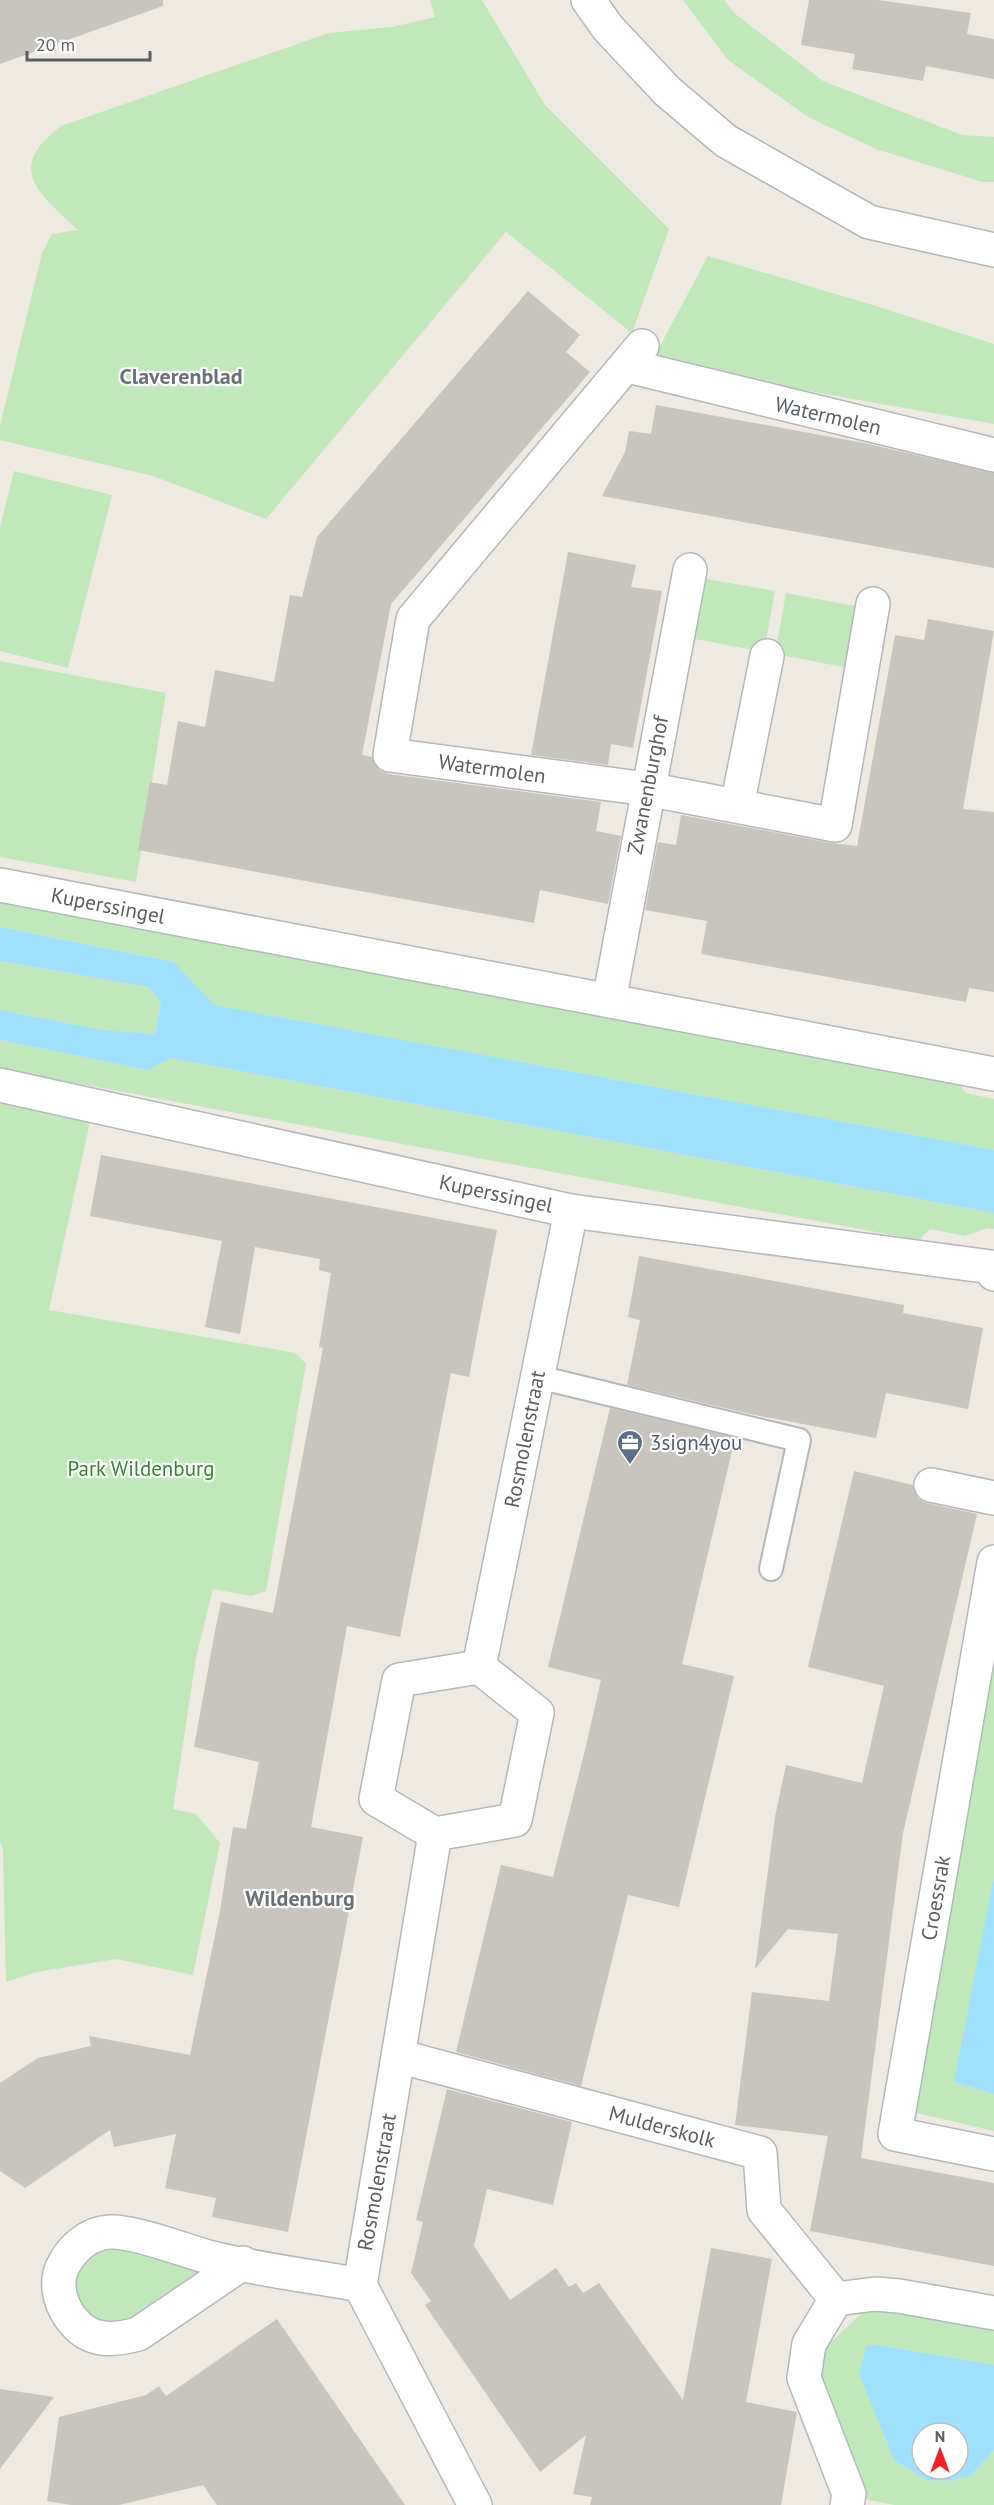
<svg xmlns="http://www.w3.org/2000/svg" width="994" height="2505" font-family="'PT Sans',sans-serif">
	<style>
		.green { fill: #c0e8bb }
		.water { fill: #9fe0ff; fill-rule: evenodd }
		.building { fill: #c8c4be }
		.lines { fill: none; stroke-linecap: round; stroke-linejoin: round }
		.lane-casing { stroke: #b4b8bd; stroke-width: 26 }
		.street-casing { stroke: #b4b8bd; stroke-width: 36 }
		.secondary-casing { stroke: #b3b8bd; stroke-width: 36 }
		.lane { stroke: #fff; stroke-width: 22 }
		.street { stroke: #fff; stroke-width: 33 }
		.secondary { stroke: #fff; stroke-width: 33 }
		.labels { text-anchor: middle; stroke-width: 4.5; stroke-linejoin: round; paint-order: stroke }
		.street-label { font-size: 21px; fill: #595f63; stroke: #fff }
		.service-label { font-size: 21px; fill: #4e5e75; stroke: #fff; text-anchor: start }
		.park-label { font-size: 21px; fill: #34862e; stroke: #fff }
		.neighbourhood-label { font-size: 22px; font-weight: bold; fill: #6a7175; stroke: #fff }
	</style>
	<rect width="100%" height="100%" fill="#eee9e1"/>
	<path class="green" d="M 430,0 L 482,0 L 545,105 L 669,229 L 632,333 L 506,232 L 266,519 L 153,476 L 0,440 L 0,426 L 42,253 L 52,234 L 78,230 C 41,194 3,170 61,126 L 329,33 L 392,27 L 435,17 Z
		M 683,0 L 724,0 L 734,13 L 823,81 L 962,135 L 994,137 L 994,182 L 983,182 L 876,149 L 808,117 L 728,60 Z
		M 708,256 L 879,307 L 994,344 L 994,424 L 651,363 Z
		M 14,471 L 112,495 L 68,668 L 0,651 L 0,528 Z
		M 701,578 L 775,591 L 764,652 L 690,638 Z
		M 786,593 L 860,607 L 849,668 L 775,654 Z
		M 0,661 L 166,693 L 136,882 L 0,857 Z
		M 0,902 L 957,1079 L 965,1093 L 994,1099 L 994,1150 L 213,1005 L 174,962 L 0,927 Z
		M 0,961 L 149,987 L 161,1003 L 155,1034 L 102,1030 L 0,1010 Z
		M 0,1040 L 148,1070 L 171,1058 L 994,1213 L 994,1229 L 988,1228 L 965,1236 L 930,1229 L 919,1240 L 0,1069 Z
		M 0,1103 L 90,1122 L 49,1310 L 296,1353 L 306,1364 L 266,1591 L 251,1596 L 213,1589 L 196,1658 L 173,1809 L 196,1814 L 220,1843 L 193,1975 L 116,1959 L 37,1972 L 6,1982 L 3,1849 L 0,1843 Z
		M 994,1617 L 994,1877 L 955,2082 L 994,2094 L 994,2131 L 904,2110 Z
		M 125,2244 L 204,2273 L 123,2329 L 76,2313 L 73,2271 L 93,2247 Z
		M 865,2310 L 882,2310 L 994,2331 L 994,2365 L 876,2345 L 895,2461 L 926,2480 L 947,2481 L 970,2476 L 994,2450 L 994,2505 L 895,2505 L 868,2500 L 820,2376 L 824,2349 Z"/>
	<path class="water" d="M 0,927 L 174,962 L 214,1005 L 994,1150 L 994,1213 L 171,1058 L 148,1070 L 0,1040 L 0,1010 L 102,1030 L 155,1034 L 161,1003 L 149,987 L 0,961 Z
		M 994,1877 L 994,2094 L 954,2082 Z
		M 877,2345 L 994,2365 L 994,2450 L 970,2476 L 947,2481 L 926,2480 L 895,2461 L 859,2374 L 867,2346 ZM 922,2433 L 958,2433 L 958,2469 L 922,2469 Z"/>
	<path class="building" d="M 0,0 L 163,0 L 163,6 L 0,64 Z
		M 809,0 L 878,0 L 971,13 L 967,34 L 994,39 L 994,79 L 926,66 L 923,81 L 852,69 L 855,54 L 801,45 Z
		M 528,291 L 580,335 L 566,352 L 590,372 L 391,604 L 362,755 L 372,757 L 378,769 L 388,774 L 601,802 L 596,831 L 621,836 L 608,904 L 540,890 L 534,923 L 138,850 L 150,782 L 167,785 L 178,721 L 205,727 L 215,670 L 274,682 L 290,595 L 302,597 L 317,537 Z
		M 656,405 L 864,443 L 994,473 L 994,568 L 602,496 L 625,452 L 629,431 L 651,434 Z
		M 568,552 L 636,565 L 631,587 L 662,591 L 633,748 L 611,744 L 608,765 L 531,755 Z
		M 928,619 L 994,631 L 963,809 L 994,812 L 994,992 L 969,988 L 966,1002 L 701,954 L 707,921 L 645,910 L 658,842 L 676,845 L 681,815 L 831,843 L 857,846 L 895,635 L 924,640 Z
		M 101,1155 L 497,1230 L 469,1377 L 451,1373 L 400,1637 L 347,1626 L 311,1827 L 363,1837 L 288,2232 L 212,2217 L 216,2198 L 165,2188 L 176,2134 L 114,2147 L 110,2130 L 25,2188 L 0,2171 L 0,2083 L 38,2058 L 91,2046 L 89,2036 L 190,2055 L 220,1911 L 233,1827 L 246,1829 L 259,1762 L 194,1747 L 215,1631 L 221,1602 L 273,1613 L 323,1348 L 319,1347 L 331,1273 L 319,1270 L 320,1259 L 255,1247 L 240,1334 L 205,1327 L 222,1241 L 90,1216 Z
		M 639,1256 L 904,1305 L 903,1313 L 983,1328 L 968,1409 L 886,1393 L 876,1438 L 750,1414 L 627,1385 L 640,1320 L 628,1317 Z
		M 610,1408 L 735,1438 L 682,1664 L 734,1676 L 679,1907 L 628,1895 L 581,2086 L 456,2052 L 501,1865 L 553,1877 L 586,1746 L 601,1680 L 548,1667 Z
		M 854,1471 L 913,1485 L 918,1499 L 927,1503 L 977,1514 L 903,1833 L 861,2158 L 994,2183 L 994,2266 L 810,2231 L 828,2136 L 735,2125 L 752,1992 L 829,2001 L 838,1934 L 788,1929 L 755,1969 L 775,1817 L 786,1765 L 862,1783 L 884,1686 L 808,1667 Z
		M 447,2089 L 572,2122 L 553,2205 L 487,2189 L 474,2246 L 510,2300 L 556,2268 L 569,2287 L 576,2283 L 583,2293 L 599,2283 L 683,2400 L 711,2248 L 772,2259 L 746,2402 L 797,2412 L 781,2505 L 590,2505 L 592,2497 L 573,2494 L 586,2435 L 540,2472 L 425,2305 L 431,2301 L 411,2273 L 423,2222 L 416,2220 Z
		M 277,2319 L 405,2505 L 217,2505 L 203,2485 L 119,2505 L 71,2505 L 47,2501 L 59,2417 L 146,2395 L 159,2386 L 166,2396 Z
		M 0,2389 L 54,2397 L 0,2469 Z"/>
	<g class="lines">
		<defs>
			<path id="lane" d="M 538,1377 L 799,1440 L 771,1569"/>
			<path id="street" d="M 642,346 L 413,619 L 390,755 L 647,789 L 835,825 L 873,604
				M 628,366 L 994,455
				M 737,806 L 767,656
				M 0,885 L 994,1074
				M 609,1001 L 690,570
				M 0,1085 L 571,1211 L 991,1267 L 994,1274
				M 931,1485 L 994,1498
				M 994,1562 L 895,2134 L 994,2154
				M 435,1834 L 376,1799 L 399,1680 L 479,1667
				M 398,2056 L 760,2153 L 764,2210 L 836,2299
				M 243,2263 L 138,2334 C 116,2340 92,2343 75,2323 C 62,2309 54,2286 62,2268 C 71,2249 88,2233 110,2232 C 135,2231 185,2251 212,2258 C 260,2270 311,2276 360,2285
				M 475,2505 L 360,2285 L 435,1834 L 515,1820 L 537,1713 L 479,1667 L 571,1211
				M 847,2505 L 849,2494 L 804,2378 L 809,2344 L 836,2299 L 875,2294 L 899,2296 L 994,2313"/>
			<path id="secondary" d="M 588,0 L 608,28 L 667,91 L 726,141 L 869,222 L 994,250"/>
		</defs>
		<use href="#lane" class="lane-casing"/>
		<use href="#street" class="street-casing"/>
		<use href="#secondary" class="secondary-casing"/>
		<use href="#lane" class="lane"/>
		<use href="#street" class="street"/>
		<use href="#secondary" class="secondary"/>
	</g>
	<defs>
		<symbol id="office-pin" viewBox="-11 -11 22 30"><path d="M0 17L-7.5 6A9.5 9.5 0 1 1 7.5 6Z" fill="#5c6f8a" stroke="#fff"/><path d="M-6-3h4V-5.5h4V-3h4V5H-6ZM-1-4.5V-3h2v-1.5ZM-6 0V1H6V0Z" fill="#fff"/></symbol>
	</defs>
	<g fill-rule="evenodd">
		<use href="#office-pin" x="615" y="1428" width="30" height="40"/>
	</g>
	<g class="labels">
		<g class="street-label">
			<text transform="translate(828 416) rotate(13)" y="7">Watermolen</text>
			<text transform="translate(492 769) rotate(8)" y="7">Watermolen</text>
			<text transform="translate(648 785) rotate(-79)" y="7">Zwanenburghof</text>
			<text transform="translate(108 906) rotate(11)" y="7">Kuperssingel</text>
			<text transform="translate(496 1194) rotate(12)" y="7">Kuperssingel</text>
			<text transform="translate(525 1439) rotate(-79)" y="7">Rosmolenstraat</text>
			<text transform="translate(936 1898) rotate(-80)" y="7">Croessrak</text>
			<text transform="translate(662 2127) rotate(15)" y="7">Mulderskolk</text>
			<text transform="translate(377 2182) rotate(-80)" y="7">Rosmolenstraat</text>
		</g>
		<g class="service-label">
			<text x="650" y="1450">3sign4you</text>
		</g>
		<g class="park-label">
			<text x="141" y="1476">Park Wildenburg</text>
		</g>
		<g class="neighbourhood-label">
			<text x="181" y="384">Claverenblad</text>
			<text x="300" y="1906">Wildenburg</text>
		</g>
	</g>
	<g transform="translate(940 2451)"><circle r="28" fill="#ffffff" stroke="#bdbfc1" stroke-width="1.5"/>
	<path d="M0-4.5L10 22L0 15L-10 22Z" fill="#f51f27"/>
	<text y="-9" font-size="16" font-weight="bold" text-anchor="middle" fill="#595f63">N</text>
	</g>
	<path d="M27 51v9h123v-9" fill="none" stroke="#595f63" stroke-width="3"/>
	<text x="36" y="51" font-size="18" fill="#595f63" stroke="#ffffff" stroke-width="4.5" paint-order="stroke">20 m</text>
</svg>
